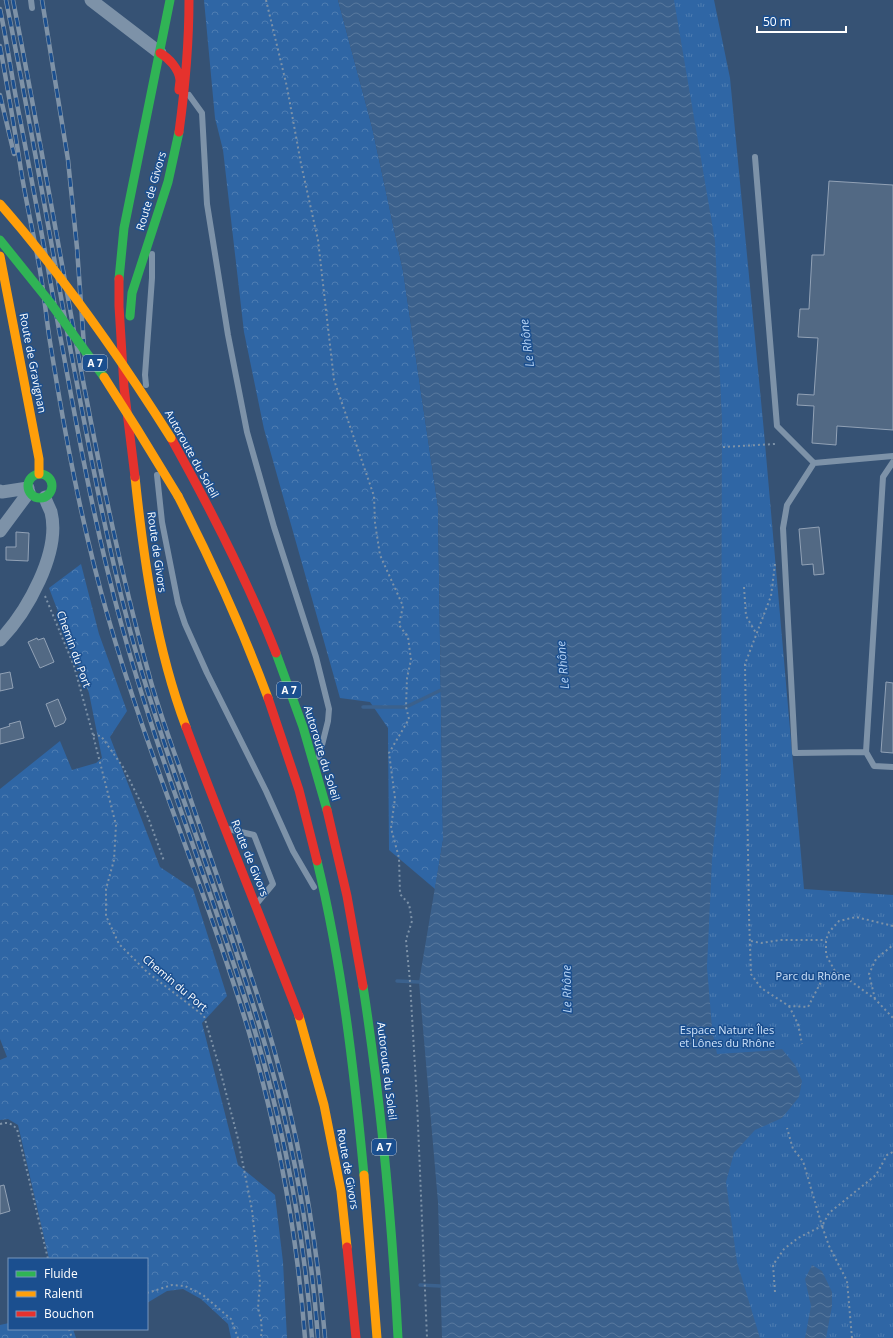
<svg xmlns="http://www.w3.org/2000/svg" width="893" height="1338" font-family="'Open Sans',sans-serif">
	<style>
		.forest { fill: url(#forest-crowns) }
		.park { fill: url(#park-tufts) }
		.water { fill: url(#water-waves) }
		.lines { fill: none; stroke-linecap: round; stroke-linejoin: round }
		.stream { stroke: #3b618d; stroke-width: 3.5 }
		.building { fill: #526984; stroke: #92a2b6 }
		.path { stroke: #7d92a8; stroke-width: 2; stroke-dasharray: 2 3; stroke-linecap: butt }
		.lane { stroke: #7d92a8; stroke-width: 6 }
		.street { stroke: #7d92a8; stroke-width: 13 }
		.fast { stroke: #30b455; stroke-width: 9 }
		.slow { stroke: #ff9f0a; stroke-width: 9 }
		.jam { stroke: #e5322d; stroke-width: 9 }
		.rail-casing { stroke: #7e92a7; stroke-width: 4.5 }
		.rail { stroke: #1b4f8f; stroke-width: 3; stroke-dasharray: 9; stroke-linecap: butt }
		.fast-bridge { stroke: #30b455; stroke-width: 9 }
		.slow-bridge { stroke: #ff9f0a; stroke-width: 9 }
		.labels { text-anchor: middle; stroke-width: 3; stroke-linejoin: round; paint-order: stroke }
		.shield { fill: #1b4f8f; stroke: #bbcadd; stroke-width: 1 }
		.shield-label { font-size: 10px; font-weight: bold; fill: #fff }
		.street-label { font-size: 11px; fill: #fff; stroke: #1b4f8f }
		.park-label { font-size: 11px; fill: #cfe3fa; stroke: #1b4f8f }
		.water-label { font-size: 12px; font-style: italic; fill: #b5d3f5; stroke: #1b4f8f }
	</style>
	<defs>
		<pattern id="forest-crowns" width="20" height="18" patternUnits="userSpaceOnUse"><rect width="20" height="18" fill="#2f66a5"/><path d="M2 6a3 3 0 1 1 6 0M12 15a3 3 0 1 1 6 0" fill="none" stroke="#4e7db2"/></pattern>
		<pattern id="park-tufts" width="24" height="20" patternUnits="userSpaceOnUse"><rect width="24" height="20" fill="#2f66a5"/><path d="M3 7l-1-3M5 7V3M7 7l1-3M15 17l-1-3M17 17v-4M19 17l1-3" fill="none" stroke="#4e7db2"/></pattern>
		<pattern id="water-waves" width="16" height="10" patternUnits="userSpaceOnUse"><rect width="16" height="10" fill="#3b618d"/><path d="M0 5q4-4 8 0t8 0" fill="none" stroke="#58799e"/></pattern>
	</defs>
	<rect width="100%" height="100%" fill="#365274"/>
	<path class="forest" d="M 204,0 L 338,0 L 372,127 L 403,271 L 438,507 L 443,840 L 435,889 L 389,850 L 388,728 L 370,702 L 340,698 L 264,429 L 244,332 L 223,150 L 215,118 Z
		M 81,564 L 99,634 L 127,711 L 110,737 L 160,867 L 193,889 L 227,996 L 202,1023 L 238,1165 L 275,1195 L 283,1262 L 287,1338 L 231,1338 L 228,1324 L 201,1299 L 183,1289 L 167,1291 L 147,1303 L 147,1259 L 49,1259 L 18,1125 L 8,1119 L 0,1120 L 0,1060 L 7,1057 L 0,1039 L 0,789 L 60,741 L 72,770 L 96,763 L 102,758 L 89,693 L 49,588 Z
		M 9,1323 L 9,1329 L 73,1329 L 76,1338 L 0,1338 L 0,1325 Z"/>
	<path class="park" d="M 496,0 L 714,0 L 730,78 L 764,432 L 804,889 L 893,895 L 893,1338 L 582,1338 Z"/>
	<path class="water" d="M 338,0 L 674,0 L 715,241 L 717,283 L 717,316 L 722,419 L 721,771 L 712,860 L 707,967 L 712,1028 L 717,1054 L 766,1051 L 782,1049 L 795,1065 L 802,1081 L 799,1097 L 782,1118 L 755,1130 L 734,1153 L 726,1182 L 737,1262 L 760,1338 L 442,1338 L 438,1202 L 419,982 L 443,840 L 438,507 L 403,271 L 372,127 Z
		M 812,1265 L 822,1271 L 832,1292 L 832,1306 L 826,1338 L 805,1338 L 811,1306 L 805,1279 Z"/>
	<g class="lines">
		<path class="stream" d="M 363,707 L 406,707 L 441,690
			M 397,981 L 419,982
			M 420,1285 L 440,1286"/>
	</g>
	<path class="building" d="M 829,181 L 893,185 L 893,430 L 837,426 L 836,445 L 812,443 L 814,406 L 797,405 L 798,394 L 814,395 L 818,338 L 798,337 L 800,309 L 809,309 L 812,255 L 824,255 Z
		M 819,527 L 824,574 L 814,575 L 813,564 L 802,565 L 799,529 Z
		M 16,532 L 29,533 L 28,561 L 6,560 L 6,547 L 16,547 Z
		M 37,638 L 38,640 L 44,638 L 54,662 L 40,668 L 28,642 Z
		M 10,672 L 13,688 L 0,691 L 0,674 Z
		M 886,682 L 893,683 L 893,753 L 881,752 Z
		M 58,699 L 66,719 L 64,723 L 55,727 L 46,704 Z
		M 20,721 L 24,738 L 0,744 L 0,729 L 10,726 L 9,724 Z
		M 4,1185 L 10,1211 L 0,1214 L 0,1186 Z"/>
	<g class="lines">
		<path class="path" d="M 266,0 L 287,87 L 301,164 L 318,240 L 334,380 L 374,496 L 375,523 L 380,555 L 403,606 L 399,625 L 408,637 L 411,660 L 407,678 L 406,707 L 409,719 L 389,753 L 395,798 L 391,828 L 399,858 L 400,894 L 409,904 L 412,921 L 406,940 L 410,982 L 417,1101 L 427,1338
			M 723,447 L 775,444
			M 775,564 L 771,596 L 745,664 L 749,916 L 751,974 L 761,988 L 789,1006 L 808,1007 L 823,978 L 835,971
			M 744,587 L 746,616 L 756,633
			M 45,596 L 74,666 L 93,735 L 116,825 L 114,860 L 106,889 L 106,916 L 119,944 L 147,972 L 204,1016 L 219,1066 L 238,1139 L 252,1210 L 259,1272 L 260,1283 L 258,1308 L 261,1320 L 262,1333 L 260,1338
			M 93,735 L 101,736 L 123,767 L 148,817 L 164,861
			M 893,926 L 856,917 L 839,921 L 829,932 L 826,940 L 826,955 L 835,971 L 852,982 L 875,999 L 893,1018
			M 751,941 L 761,943 L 780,940 L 826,940
			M 875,999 L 869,974 L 876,959 L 893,945
			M 789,1006 L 798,1024 L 802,1044
			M 0,1124 C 8,1122 11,1123 17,1129 L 48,1259
			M 775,1292 L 773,1265 L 784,1249 L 798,1238 L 822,1226 L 803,1161 L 793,1149 L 787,1128
			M 147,1293 L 172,1285 L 185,1286 L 203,1295 L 231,1319 L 238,1338
			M 69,1329 L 72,1338
			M 852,1338 L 847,1281 L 829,1246 L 822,1226 L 829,1213 L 876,1175 L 887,1155 L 893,1152"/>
		<path class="lane" d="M 31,0 L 32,8
			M 189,95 L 202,113 L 207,204 L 228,335 L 247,432 L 274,527 L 316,657 L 329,709 L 328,721 L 319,757
			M 755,157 L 777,426 L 814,463 L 893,456
			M 146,385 L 145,375 L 152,278 L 152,254
			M 893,462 L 883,477 L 866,752 L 874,766 L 893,767
			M 814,463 L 787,505 L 783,528 L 795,753 L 866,752
			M 157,475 L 162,522 L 178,603 L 185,624 L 207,673 L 266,791 L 293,851 L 314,887
			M 228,829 L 254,835 L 273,884 L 258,902"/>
		<path class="street" d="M 91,0 L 160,53
			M 0,491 L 2,492 L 28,488
			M 0,531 L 29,492
			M 0,640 C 27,612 61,552 51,512 C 49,507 46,502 45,497"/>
		<path class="fast" d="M 119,279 L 124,228 L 170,0
			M 130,316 L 132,293 L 168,182 L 179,132
			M28 486a12 12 0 1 1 24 0a12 12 0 1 1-24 0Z
			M 276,653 L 303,727 L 327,810
			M 317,861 C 342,964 354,1070 364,1175
			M 363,986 C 381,1102 392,1220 398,1338"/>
		<path class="slow" d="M 0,256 L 39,459 L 39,474
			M 135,477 C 144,562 156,647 186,727
			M 178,496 C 212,562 242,628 268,698
			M 299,1016 L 324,1105 L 341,1191 L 347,1247
			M 364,1175 L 377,1338"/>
		<path class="jam" d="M 160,53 C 169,58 179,69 180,80 C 180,83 179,87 179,90
			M 179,132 C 185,88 189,45 189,0
			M 119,279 L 119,306 L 124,387 L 135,477
			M 171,438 C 210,508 247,579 276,653
			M 268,698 L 299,790 L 317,861
			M 186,727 C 222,824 262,920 299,1016
			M 327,810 L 347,896 L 363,986
			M 347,1247 L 356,1338"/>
		<defs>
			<path id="rail" d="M 6,0 C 29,115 49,231 70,347 C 89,447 107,547 134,645 C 174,787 232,923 271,1066 C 296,1154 311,1246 318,1338
				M 13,0 C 36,118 57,236 78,354 C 98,461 119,567 148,671 C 158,709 172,746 185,783 C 212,862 240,940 265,1019 C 297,1123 316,1230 325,1338
				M 42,0 L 68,160 L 77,248 L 85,360
				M 0,9 C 8,47 13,86 21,124 C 33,187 45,250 56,313 C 75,417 93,521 121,623 C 158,760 213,891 254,1028 C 284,1129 304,1233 312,1338
				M 0,46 C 7,85 14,125 20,164 C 26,204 36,243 42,283 C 45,303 47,323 50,342 C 65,435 82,527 108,617 C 148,757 206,890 248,1029 C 278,1130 297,1233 305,1338
				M 0,95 L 14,154"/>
		</defs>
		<use href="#rail" class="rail-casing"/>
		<use href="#rail" class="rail"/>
		<path class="fast-bridge" d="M 0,240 L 49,301 L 104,377"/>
		<path class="slow-bridge" d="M 0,204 C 64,277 119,356 171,438
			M 104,377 L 137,429 L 178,496"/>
	</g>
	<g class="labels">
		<g class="shield">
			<rect x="83" y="355" width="24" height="16" rx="3"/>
			<rect x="277" y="682" width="24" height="16" rx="3"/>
			<rect x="372" y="1139" width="24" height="16" rx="3"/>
		</g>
		<g class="shield-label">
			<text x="95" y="367">A 7</text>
			<text x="289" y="694">A 7</text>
			<text x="384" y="1151">A 7</text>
		</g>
		<g class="street-label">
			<text transform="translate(151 191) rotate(-74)" y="4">Route de Givors</text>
			<text transform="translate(33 363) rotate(79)" y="4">Route de Gravignan</text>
			<text transform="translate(192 454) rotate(61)" y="4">Autoroute du Soleil</text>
			<text transform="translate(157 552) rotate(82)" y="4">Route de Givors</text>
			<text transform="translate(74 649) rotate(70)" y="4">Chemin du Port</text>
			<text transform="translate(322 753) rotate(73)" y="4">Autoroute du Soleil</text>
			<text transform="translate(250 858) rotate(68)" y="4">Route de Givors</text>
			<text transform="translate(175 983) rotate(40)" y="4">Chemin du Port</text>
			<text transform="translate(387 1071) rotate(83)" y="4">Autoroute du Soleil</text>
			<text transform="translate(348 1169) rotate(80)" y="4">Route de Givors</text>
		</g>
		<g class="park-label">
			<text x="813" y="980">Parc du Rhône</text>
			<text x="727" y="1034">Espace Nature Îles<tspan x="727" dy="13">et Lônes du Rhône</tspan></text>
		</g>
		<g class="water-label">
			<text transform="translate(527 343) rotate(-97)" y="4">Le Rhône</text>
			<text transform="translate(563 665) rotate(-95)" y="4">Le Rhône</text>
			<text transform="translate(567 989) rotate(-91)" y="4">Le Rhône</text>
		</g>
	</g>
	<rect x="8" y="1258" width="140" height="72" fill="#1b4f8f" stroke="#7695bc"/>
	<rect x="16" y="1271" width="20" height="6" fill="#30b455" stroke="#7695bc"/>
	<text x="44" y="1278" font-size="12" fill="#ffffff">Fluide</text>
	<rect x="16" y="1291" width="20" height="6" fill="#ff9f0a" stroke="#7695bc"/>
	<text x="44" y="1298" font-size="12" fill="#ffffff">Ralenti</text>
	<rect x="16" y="1311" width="20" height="6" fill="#e5322d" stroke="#7695bc"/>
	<text x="44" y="1318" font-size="12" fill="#ffffff">Bouchon</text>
	<path d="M757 26v6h89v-6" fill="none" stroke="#ffffff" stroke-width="2"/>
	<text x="763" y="26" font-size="12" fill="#ffffff" stroke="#1b4f8f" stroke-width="3" paint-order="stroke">50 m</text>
</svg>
